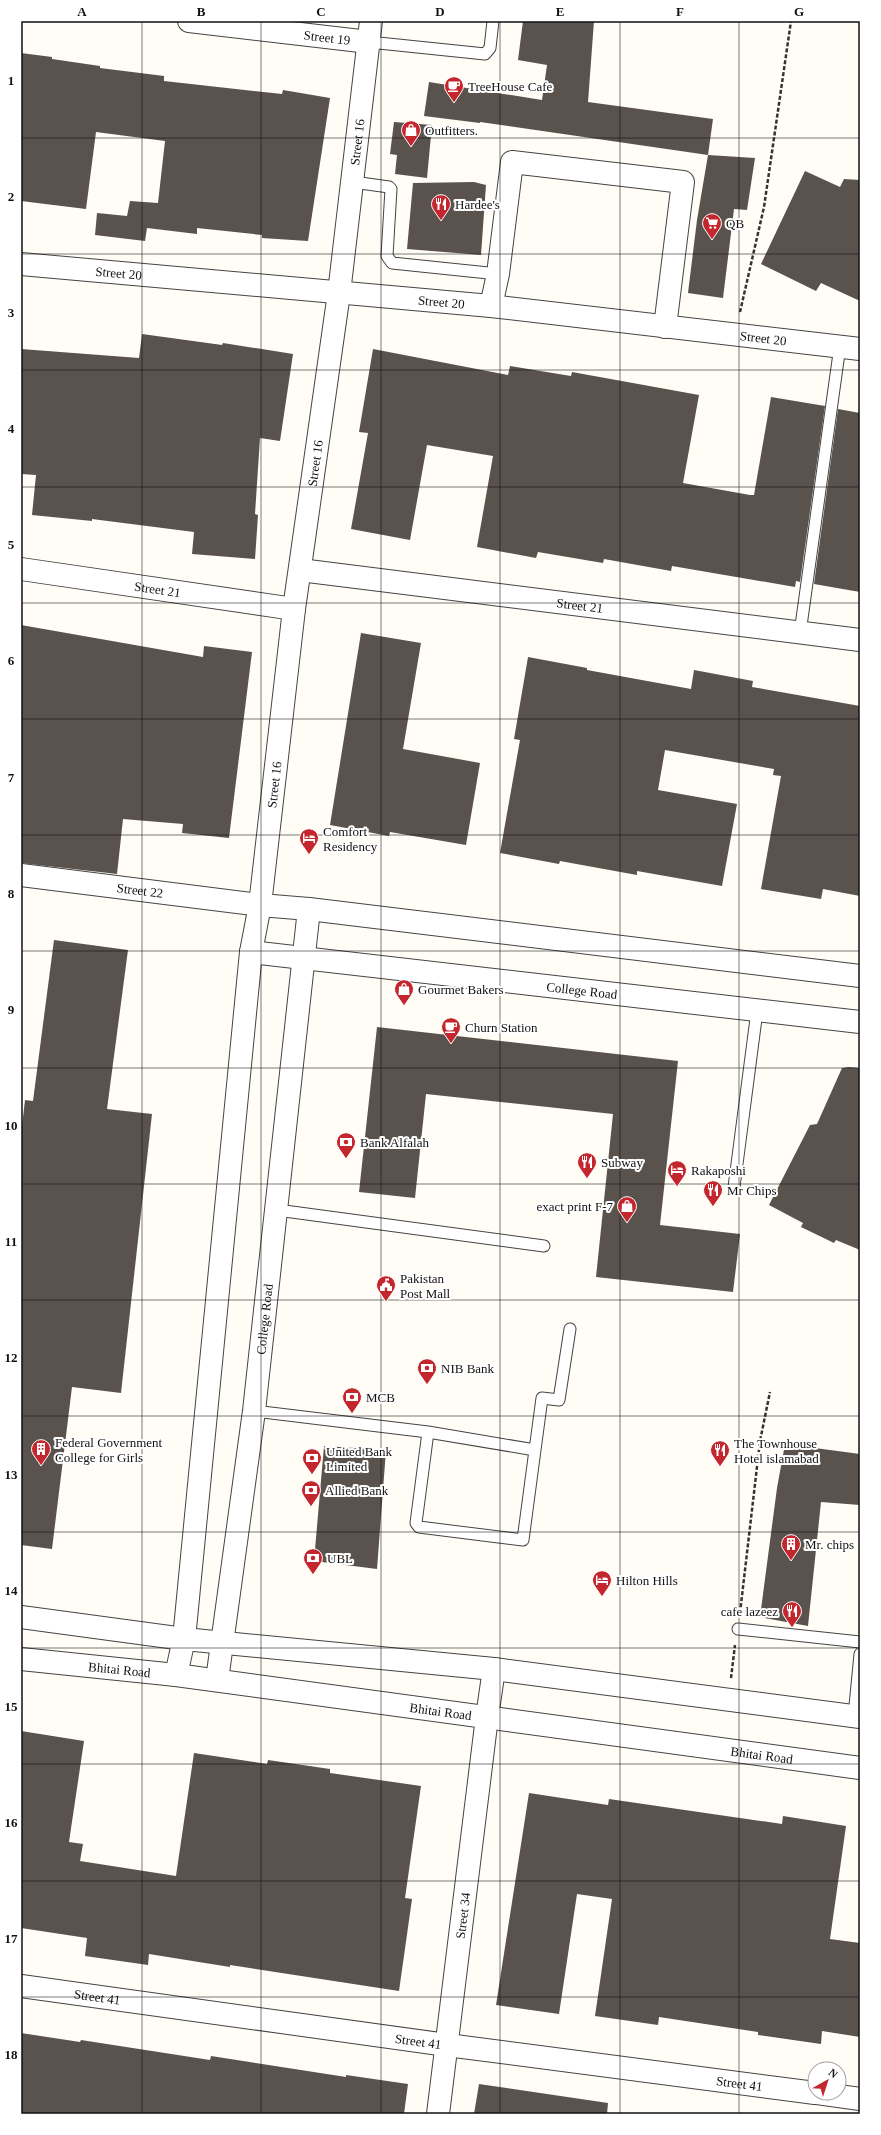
<svg xmlns="http://www.w3.org/2000/svg" width="881" height="2135" font-family="Georgia,serif">
	<style>
		.building { fill: #5a524d }
		.lines { fill: none; stroke-linecap: round; stroke-linejoin: round }
		.service-casing { stroke: #444; stroke-width: 13 }
		.minor-casing { stroke: #444; stroke-width: 24 }
		.tertiary-casing { stroke: #444; stroke-width: 24 }
		.path { stroke: #333; stroke-width: 2.5; stroke-dasharray: 4 2; stroke-linecap: butt }
		.service { stroke: #fff; stroke-width: 11 }
		.minor { stroke: #fff; stroke-width: 22 }
		.tertiary { stroke: #fff; stroke-width: 22 }
		.grid { fill: none; stroke: #111; stroke-width: 1; stroke-opacity: 0.55 }
		.labels { text-anchor: middle; stroke-width: 4; stroke-linejoin: round; paint-order: stroke }
		.street-label { font-size: 13px; fill: #111; stroke: #fff }
		.poi-label { font-size: 13px; fill: #111; stroke: #fff; text-anchor: start }
		.neatline { fill: none; stroke: #111; stroke-width: 1.5 }
		.grid-label { font-size: 13px; text-anchor: middle; font-weight: bold; fill: #111 }
	</style>
	<rect width="100%" height="100%" fill="#fffdf5"/>
	<path class="building" d="M 523,21 L 594,21 L 588,102 L 713,119 L 708,155 L 480,122 L 480,123 L 424,116 L 429,82 L 542,100 L 547,65 L 518,60 Z
		M 21,53 L 52,57 L 52,59 L 100,66 L 100,68 L 164,76 L 164,81 L 282,94 L 283,90 L 330,98 L 308,241 L 262,238 L 262,235 L 197,228 L 197,234 L 147,228 L 145,241 L 95,235 L 97,213 L 127,216 L 130,201 L 158,203 L 165,141 L 96,132 L 86,209 L 21,201 Z
		M 394,122 L 432,125 L 427,178 L 395,174 L 397,155 L 390,154 Z
		M 708,155 L 755,158 L 747,210 L 734,209 L 723,298 L 688,293 L 697,220 Z
		M 805,171 L 840,187 L 844,179 L 860,180 L 860,301 L 821,283 L 816,291 L 761,264 Z
		M 474,182 L 486,185 L 481,255 L 407,249 L 413,183 Z
		M 142,334 L 222,345 L 223,343 L 293,354 L 280,441 L 260,438 L 255,514 L 258,515 L 255,559 L 192,554 L 194,532 L 92,519 L 92,521 L 32,515 L 36,475 L 21,474 L 21,349 L 139,358 Z
		M 373,349 L 508,375 L 510,366 L 571,376 L 572,372 L 699,395 L 683,483 L 750,495 L 754,495 L 771,397 L 825,406 L 800,582 L 796,581 L 795,587 L 672,566 L 671,571 L 604,559 L 603,563 L 538,552 L 536,558 L 477,547 L 493,456 L 427,445 L 410,540 L 351,529 L 368,433 L 359,432 Z
		M 838,409 L 860,413 L 860,592 L 814,584 Z
		M 21,625 L 203,657 L 204,646 L 252,652 L 229,838 L 182,833 L 183,824 L 123,819 L 117,874 L 21,863 Z
		M 361,633 L 421,643 L 403,749 L 480,763 L 466,845 L 390,832 L 389,836 L 330,825 Z
		M 528,657 L 587,668 L 587,670 L 691,689 L 694,670 L 753,681 L 752,687 L 860,706 L 860,896 L 823,889 L 821,899 L 761,889 L 781,776 L 773,775 L 774,769 L 665,750 L 658,790 L 737,804 L 722,886 L 637,871 L 637,875 L 560,861 L 559,864 L 500,853 L 520,740 L 514,739 Z
		M 54,940 L 128,950 L 107,1109 L 152,1114 L 121,1393 L 72,1387 L 52,1549 L 21,1545 L 21,1135 L 25,1100 L 33,1101 Z
		M 377,1027 L 678,1061 L 660,1225 L 740,1234 L 733,1292 L 596,1277 L 613,1114 L 426,1094 L 415,1198 L 359,1192 Z
		M 849,1067 L 860,1068 L 860,1250 L 836,1240 L 834,1243 L 801,1227 L 803,1223 L 769,1205 L 810,1125 L 817,1124 L 842,1068 Z
		M 785,1444 L 860,1454 L 860,1505 L 821,1502 L 808,1626 L 760,1617 L 777,1488 Z
		M 324,1446 L 386,1450 L 377,1569 L 314,1561 Z
		M 21,1731 L 84,1741 L 69,1842 L 83,1844 L 80,1861 L 176,1876 L 194,1753 L 267,1764 L 268,1760 L 330,1769 L 330,1773 L 421,1786 L 405,1898 L 412,1899 L 399,1991 L 230,1965 L 230,1967 L 149,1954 L 148,1965 L 85,1956 L 87,1938 L 21,1928 Z
		M 529,1793 L 608,1805 L 609,1799 L 782,1824 L 783,1816 L 846,1826 L 830,1939 L 860,1943 L 860,2037 L 822,2031 L 821,2044 L 758,2035 L 758,2032 L 659,2017 L 658,2025 L 595,2016 L 612,1899 L 577,1894 L 559,2014 L 496,2005 Z
		M 21,2033 L 80,2042 L 81,2040 L 210,2060 L 211,2056 L 346,2077 L 346,2075 L 408,2084 L 404,2114 L 21,2114 Z
		M 479,2084 L 608,2103 L 607,2114 L 474,2114 Z"/>
	<g class="lines">
		<defs>
			<path id="service" d="M 369,42 L 485,54 L 490,48 L 493,21
				M 353,182 L 389,187 L 391,189 L 387,256 L 392,263 L 498,274
				M 800,633 L 840,346
				M 734,1187 L 757,1011
				M 277,1210 L 544,1246
				M 254,1411 L 428,1432 L 535,1450 L 523,1540 L 419,1527 L 416,1523 L 428,1432
				M 535,1450 L 542,1398 L 559,1400 L 570,1329
				M 738,1629 L 860,1642
				M 854,1716 L 860,1654"/>
			<g id="minor">
				<path id="s1" d="M 189,21 L 369,42"/>
				<path id="s2" d="M 21,264 L 491,306 L 860,349"/>
				<path d="M 491,306 L 498,274 L 512,162 L 683,182 L 665,327"/>
				<path id="s3" d="M 21,569 L 294,609"/>
				<path id="s4" d="M 300,570 L 860,640"/>
				<path id="s5" d="M 21,875 L 260,905 L 294,609 L 339,293 L 371,21"/>
				<path id="s6" d="M 21,1986 L 447,2045 L 815,2093"/>
				<path d="M 817,2093 L 860,2099"/>
				<path id="s7" d="M 438,2114 L 487,1717"/>
			</g>
			<g id="tertiary">
				<path id="s8" d="M 251,952 L 860,1022"/>
				<path d="M 21,1617 L 184,1639 L 494,1669 L 860,1717"/>
				<path id="s9" d="M 21,1659 L 176,1675 L 860,1768"/>
				<path d="M 176,1675 L 184,1639 L 251,952 L 260,905 L 309,909 L 860,976"/>
				<path id="s10" d="M 217,1680 L 254,1411 L 309,909"/>
				<path d="M 487,1717 L 494,1669"/>
			</g>
		</defs>
		<use href="#service" class="service-casing"/>
		<use href="#minor" class="minor-casing"/>
		<use href="#tertiary" class="tertiary-casing"/>
		<path class="path" d="M 740,312 L 764,207 L 791,21
			M 740,1613 L 760,1441 L 770,1392
			M 731,1678 L 735,1645"/>
		<use href="#service" class="service"/>
		<use href="#minor" class="minor"/>
		<use href="#tertiary" class="tertiary"/>
	</g>
	<path class="grid" d="M 142,21 L 142,2114M 261,21 L 261,2114M 381,21 L 381,2114M 500,21 L 500,2114M 620,21 L 620,2114M 739,21 L 739,2114M 21,138 L 860,138M 21,254 L 860,254M 21,370 L 860,370M 21,487 L 860,487M 21,603 L 860,603M 21,719 L 860,719M 21,835 L 860,835M 21,951 L 860,951M 21,1068 L 860,1068M 21,1184 L 860,1184M 21,1300 L 860,1300M 21,1416 L 860,1416M 21,1532 L 860,1532M 21,1648 L 860,1648M 21,1764 L 860,1764M 21,1881 L 860,1881M 21,1997 L 860,1997"/>
	<defs>
		<symbol id="cafe-pin" viewBox="-11 -11 22 30"><path d="M0 17L-7.5 6A9.5 9.5 0 1 1 7.5 6Z" fill="#c4262e" stroke="#fff"/><path d="M-5.5-4.5H6V0H3Q3 3.5 0 3.5H-2.5Q-5.5 3.5-5.5 0ZM3-3.2v2h1.7v-2ZM-6 4.5H4V6H-6Z" fill="#fff"/></symbol>
		<symbol id="shop-pin" viewBox="-11 -11 22 30"><path d="M0 17L-7.5 6A9.5 9.5 0 1 1 7.5 6Z" fill="#c4262e" stroke="#fff"/><path d="M-5-2.5h2.3a2.7 3.5 0 0 1 5.4 0H5L5.5 6h-11ZM-1.5-2.5h3a1.5 2.3 0 0 0-3 0Z" fill="#fff"/></symbol>
		<symbol id="restaurant-pin" viewBox="-11 -11 22 30"><path d="M0 17L-7.5 6A9.5 9.5 0 1 1 7.5 6Z" fill="#c4262e" stroke="#fff"/><path d="M-5-6h1v4h1v-4h1v4h1v-4h1v5L-1.5 .5V6h-2V.5L-5-1ZM5-6V6H3V1.5H1.5Q1.5-4 5-6Z" fill="#fff"/></symbol>
		<symbol id="supermarket-pin" viewBox="-11 -11 22 30"><path d="M0 17L-7.5 6A9.5 9.5 0 1 1 7.5 6Z" fill="#c4262e" stroke="#fff"/><path d="M-6-5.5h2.5l.6 2H6L4.5 2H-2.5L-4.4-4H-6ZM-1.5 3.2a1.3 1.3 0 1 0 .1 0ZM3 3.2a1.3 1.3 0 1 0 .1 0Z" fill="#fff"/></symbol>
		<symbol id="hotel-pin" viewBox="-11 -11 22 30"><path d="M0 17L-7.5 6A9.5 9.5 0 1 1 7.5 6Z" fill="#c4262e" stroke="#fff"/><path d="M-6-4.5h1.5V1H6V5H4.5V3h-9V5H-6ZM-4 0a1.8 1.8 0 1 1 3.6 0ZM.5 0V-2.5h3Q6-2.5 6 0Z" fill="#fff"/></symbol>
		<symbol id="bank-pin" viewBox="-11 -11 22 30"><path d="M0 17L-7.5 6A9.5 9.5 0 1 1 7.5 6Z" fill="#c4262e" stroke="#fff"/><path d="M-6-4H6V4H-6ZM0-2.3a2.3 2.3 0 1 0 0 4.6a2.3 2.3 0 1 0 0-4.6Z" fill="#fff"/></symbol>
		<symbol id="civic-pin" viewBox="-11 -11 22 30"><path d="M0 17L-7.5 6A9.5 9.5 0 1 1 7.5 6Z" fill="#c4262e" stroke="#fff"/><path d="M-.6-6.5H3V-4.5H.6V-3L4-1V1h2V6H-6V1h2V-1L-.6-3ZM-1.2 2.5V6h2.4V2.5Z" fill="#fff"/></symbol>
		<symbol id="building-pin" viewBox="-11 -11 22 30"><path d="M0 17L-7.5 6A9.5 9.5 0 1 1 7.5 6Z" fill="#c4262e" stroke="#fff"/><path d="M-4-6H4V6H1V3H-1V6H-4ZM-2.5-4.3h1.7v1.8h-1.7ZM.8-4.3h1.7v1.8H.8ZM-2.5-1h1.7V.8h-1.7ZM.8-1h1.7V.8H.8Z" fill="#fff"/></symbol>
	</defs>
	<g fill-rule="evenodd">
		<use href="#cafe-pin" x="443" y="75" width="22" height="30"/>
		<use href="#shop-pin" x="400" y="119" width="22" height="30"/>
		<use href="#restaurant-pin" x="430" y="193" width="22" height="30"/>
		<use href="#supermarket-pin" x="701" y="212" width="22" height="30"/>
		<use href="#hotel-pin" x="298" y="827" width="22" height="30"/>
		<use href="#shop-pin" x="393" y="978" width="22" height="30"/>
		<use href="#cafe-pin" x="440" y="1016" width="22" height="30"/>
		<use href="#bank-pin" x="335" y="1131" width="22" height="30"/>
		<use href="#restaurant-pin" x="576" y="1151" width="22" height="30"/>
		<use href="#hotel-pin" x="666" y="1159" width="22" height="30"/>
		<use href="#restaurant-pin" x="702" y="1179" width="22" height="30"/>
		<use href="#shop-pin" x="616" y="1195" width="22" height="30"/>
		<use href="#civic-pin" x="375" y="1274" width="22" height="30"/>
		<use href="#bank-pin" x="416" y="1357" width="22" height="30"/>
		<use href="#bank-pin" x="341" y="1386" width="22" height="30"/>
		<use href="#building-pin" x="30" y="1438" width="22" height="30"/>
		<use href="#restaurant-pin" x="709" y="1439" width="22" height="30"/>
		<use href="#bank-pin" x="301" y="1447" width="22" height="30"/>
		<use href="#bank-pin" x="300" y="1479" width="22" height="30"/>
		<use href="#building-pin" x="780" y="1533" width="22" height="30"/>
		<use href="#bank-pin" x="302" y="1547" width="22" height="30"/>
		<use href="#hotel-pin" x="591" y="1569" width="22" height="30"/>
		<use href="#restaurant-pin" x="781" y="1600" width="22" height="30"/>
	</g>
	<g class="labels">
		<g class="street-label">
			<text dy="5" stroke="none"><textPath href="#s1" startOffset="139">Street 19</textPath></text>
			<text dy="5" stroke="none"><textPath href="#s5" startOffset="1010">Street 16</textPath></text>
			<text dy="5" stroke="none"><textPath href="#s2" startOffset="98">Street 20</textPath></text>
			<text dy="5" stroke="none"><textPath href="#s2" startOffset="422">Street 20</textPath></text>
			<text dy="5" stroke="none"><textPath href="#s2" startOffset="746">Street 20</textPath></text>
			<text dy="5" stroke="none"><textPath href="#s5" startOffset="686">Street 16</textPath></text>
			<text dy="5" stroke="none"><textPath href="#s3" startOffset="138">Street 21</textPath></text>
			<text dy="5" stroke="none"><textPath href="#s4" startOffset="282">Street 21</textPath></text>
			<text dy="5" stroke="none"><textPath href="#s5" startOffset="362">Street 16</textPath></text>
			<text dy="5" stroke="none"><textPath href="#s5" startOffset="120">Street 22</textPath></text>
			<text dy="5" stroke="none"><textPath href="#s8" startOffset="333">College Road</textPath></text>
			<text dy="5" stroke="none"><textPath href="#s10" startOffset="364">College Road</textPath></text>
			<text dy="5" stroke="none"><textPath href="#s9" startOffset="99">Bhitai Road</textPath></text>
			<text dy="5" stroke="none"><textPath href="#s9" startOffset="423">Bhitai Road</textPath></text>
			<text dy="5" stroke="none"><textPath href="#s9" startOffset="747">Bhitai Road</textPath></text>
			<text dy="5" stroke="none"><textPath href="#s7" startOffset="200">Street 34</textPath></text>
			<text dy="5" stroke="none"><textPath href="#s6" startOffset="77">Street 41</textPath></text>
			<text dy="5" stroke="none"><textPath href="#s6" startOffset="401">Street 41</textPath></text>
			<text dy="5" stroke="none"><textPath href="#s6" startOffset="725">Street 41</textPath></text>
		</g>
		<g class="poi-label">
			<text x="468" y="91">TreeHouse Cafe</text>
			<text x="425" y="135">Outfitters.</text>
			<text x="455" y="209">Hardee's</text>
			<text x="726" y="228">QB</text>
			<text x="323" y="836">Comfort<tspan x="323" dy="15">Residency</tspan></text>
			<text x="418" y="994">Gourmet Bakers</text>
			<text x="465" y="1032">Churn Station</text>
			<text x="360" y="1147">Bank Alfalah</text>
			<text x="601" y="1167">Subway</text>
			<text x="691" y="1175">Rakaposhi</text>
			<text x="727" y="1195">Mr Chips</text>
			<text x="613" y="1211" text-anchor="end">exact print F-7</text>
			<text x="400" y="1283">Pakistan<tspan x="400" dy="15">Post Mall</tspan></text>
			<text x="441" y="1373">NIB Bank</text>
			<text x="366" y="1402">MCB</text>
			<text x="55" y="1447">Federal Government<tspan x="55" dy="15">College for Girls</tspan></text>
			<text x="734" y="1448">The Townhouse<tspan x="734" dy="15">Hotel islamabad</tspan></text>
			<text x="326" y="1456">United Bank<tspan x="326" dy="15">Limited</tspan></text>
			<text x="325" y="1495">Allied Bank</text>
			<text x="805" y="1549">Mr. chips</text>
			<text x="327" y="1563">UBL</text>
			<text x="616" y="1585">Hilton Hills</text>
			<text x="778" y="1616" text-anchor="end">cafe lazeez</text>
		</g>
	</g>
	<rect width="881" height="2135" fill="none" stroke="#ffffff" stroke-width="44"/>
	<g transform="translate(827 2081) rotate(39)"><circle r="19" fill="#ffffff" stroke="#a0a0a0"/>
	<path d="M0-3L7 15L0 10L-7 15Z" fill="#c4262e"/>
	<text y="-6" font-size="11" font-weight="bold" text-anchor="middle" fill="#111111">N</text>
	</g>
	<rect x="22" y="22" width="837" height="2091" class="neatline"/>
	<g class="grid-label">
		<text x="82" y="16">A</text>
		<text x="201" y="16">B</text>
		<text x="321" y="16">C</text>
		<text x="440" y="16">D</text>
		<text x="560" y="16">E</text>
		<text x="680" y="16">F</text>
		<text x="799" y="16">G</text>
		<text x="11" y="85">1</text>
		<text x="11" y="201">2</text>
		<text x="11" y="317">3</text>
		<text x="11" y="433">4</text>
		<text x="11" y="549">5</text>
		<text x="11" y="665">6</text>
		<text x="11" y="782">7</text>
		<text x="11" y="898">8</text>
		<text x="11" y="1014">9</text>
		<text x="11" y="1130">10</text>
		<text x="11" y="1246">11</text>
		<text x="11" y="1362">12</text>
		<text x="11" y="1479">13</text>
		<text x="11" y="1595">14</text>
		<text x="11" y="1711">15</text>
		<text x="11" y="1827">16</text>
		<text x="11" y="1943">17</text>
		<text x="11" y="2059">18</text>
	</g>
</svg>
